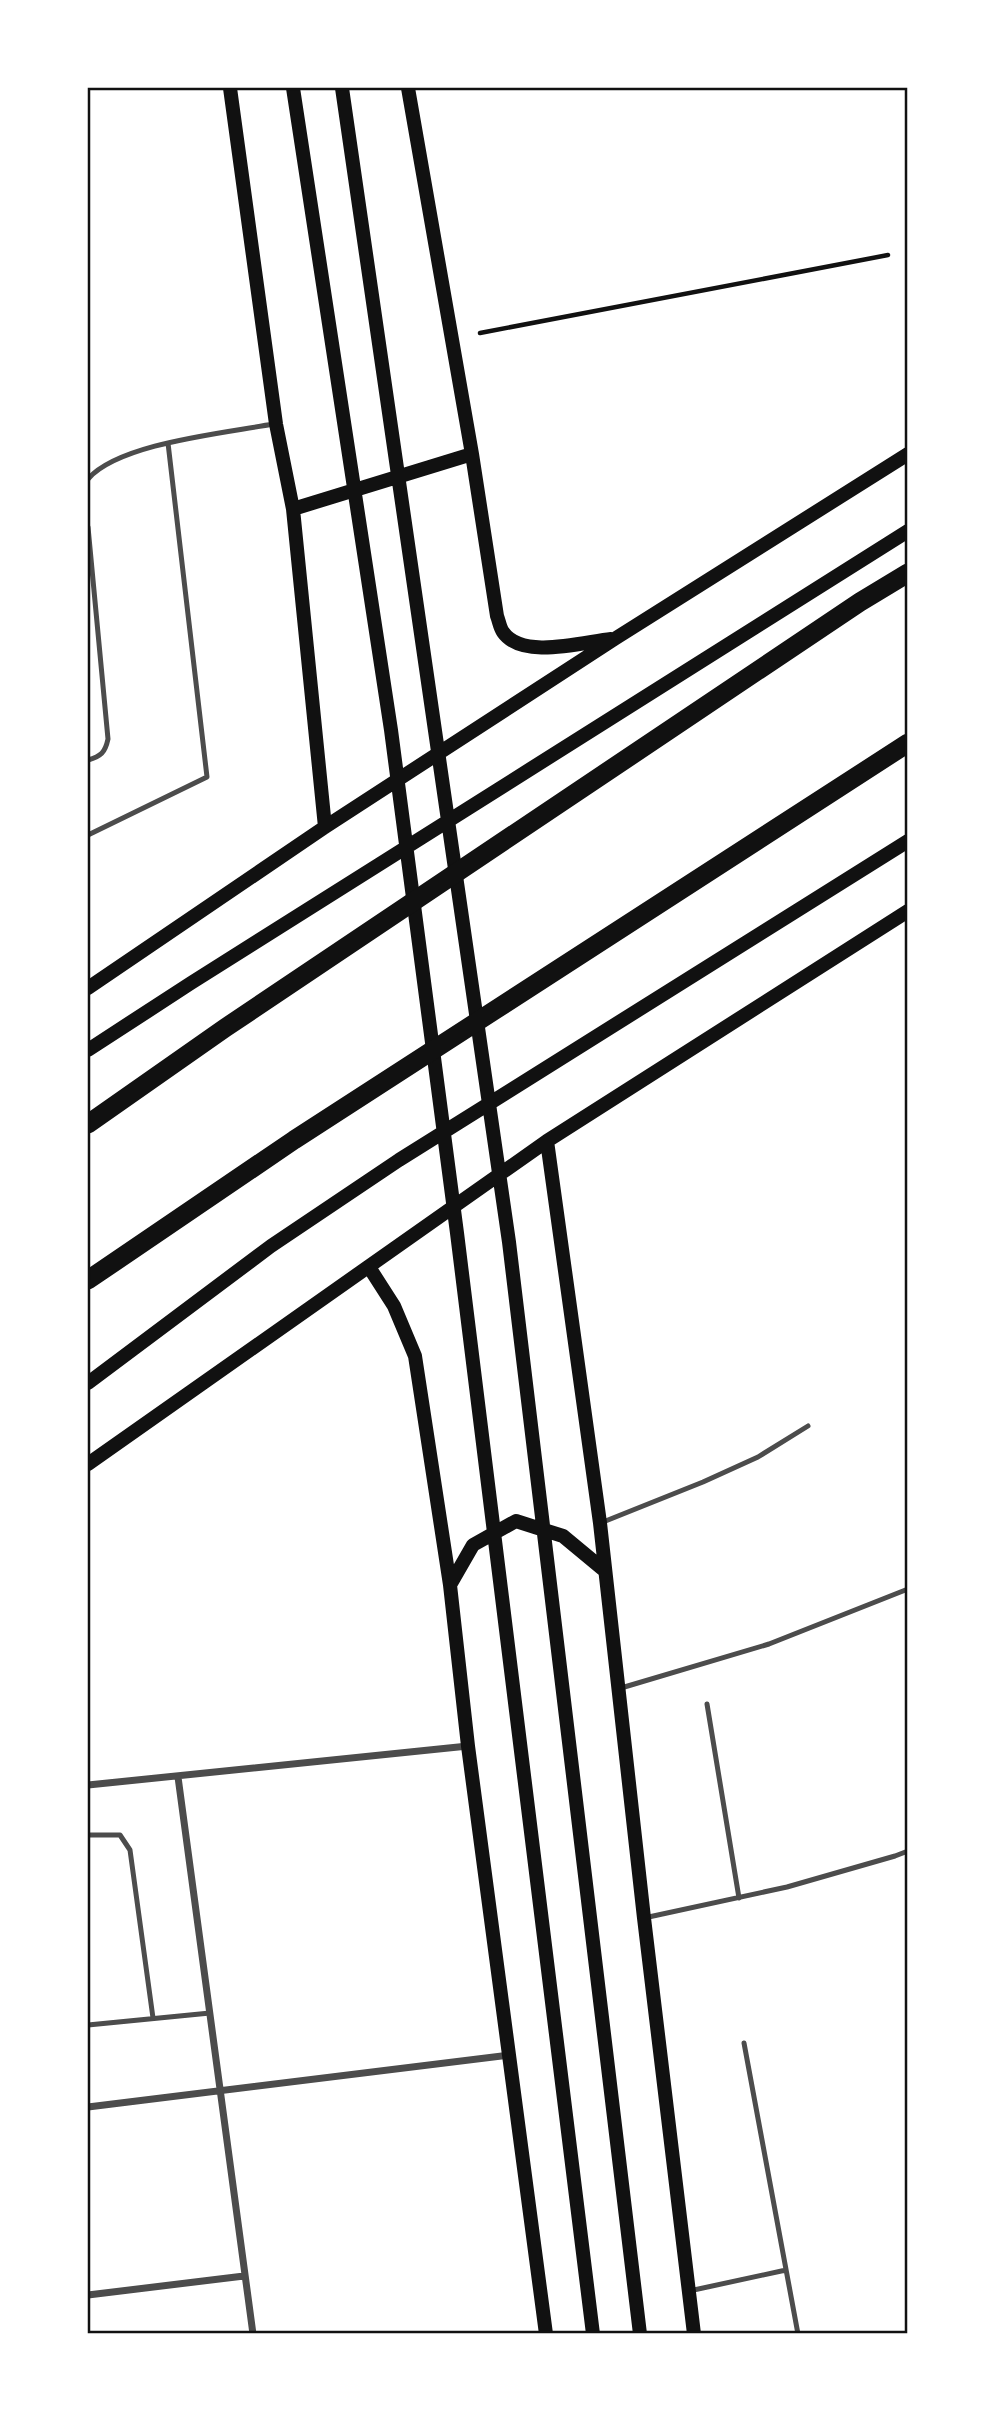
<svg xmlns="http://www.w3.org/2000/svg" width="995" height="2421" font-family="'Crimson Pro',serif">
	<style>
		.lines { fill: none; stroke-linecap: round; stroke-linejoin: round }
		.path { stroke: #111; stroke-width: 4.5 }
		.service { stroke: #4c4c4c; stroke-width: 5 }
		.minor { stroke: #4c4c4c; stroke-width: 7 }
		.secondary { stroke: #111; stroke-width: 14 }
		.trunk { stroke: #111; stroke-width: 19 }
		.neatline { fill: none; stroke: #111; stroke-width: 2.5 }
	</style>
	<rect width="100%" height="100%" fill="#fff"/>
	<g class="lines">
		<path class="path" d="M 480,333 L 888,255"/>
		<path class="service" d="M 88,479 C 119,443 226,433 273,424
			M 88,527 L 108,739 C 105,753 101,756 88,760
			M 88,835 L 207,777 L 168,443
			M 603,1522 L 703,1482 L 758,1457 L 808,1426
			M 621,1688 L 769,1644 L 908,1589
			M 707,1704 L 739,1898
			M 88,1835 L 120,1835 L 130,1850 L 153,2018
			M 644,1918 L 787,1887 L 895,1856 L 908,1851
			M 88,2025 L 210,2013
			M 744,2043 L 798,2334
			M 689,2291 L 786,2270"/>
		<path class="minor" d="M 178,1777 L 253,2334
			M 88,1785 L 468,1746
			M 88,2107 L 510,2055
			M 88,2295 L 244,2276"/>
		<path class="secondary" d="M 230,88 L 276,424 L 293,509 L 325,827
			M 293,88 L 391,730 L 457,1233 L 593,2334
			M 342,88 L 509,1242 L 640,2334
			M 408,88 L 472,454 L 497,616 C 499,621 500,628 503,632 C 522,660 583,642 611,639
			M 293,509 L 472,454
			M 88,988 L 325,827 L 616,638 L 908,454
			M 88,1050 L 191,983 L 908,531
			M 547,1141 L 600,1523 L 644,1918 L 694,2334
			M 369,1267 L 394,1306 L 415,1356 L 450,1585 L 468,1746 L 546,2334
			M 88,1383 L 271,1246 L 399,1160 L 908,841
			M 88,1464 L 547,1141 L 908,911
			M 450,1585 L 473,1545 L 516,1521 L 563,1536 L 604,1570"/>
		<path class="trunk" d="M 88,1124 L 225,1028 L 860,602 L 908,573
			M 88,1280 L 294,1140 L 908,743"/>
	</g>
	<rect width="995" height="2421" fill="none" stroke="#ffffff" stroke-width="178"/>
	<rect x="89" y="89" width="817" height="2243" class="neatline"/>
</svg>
